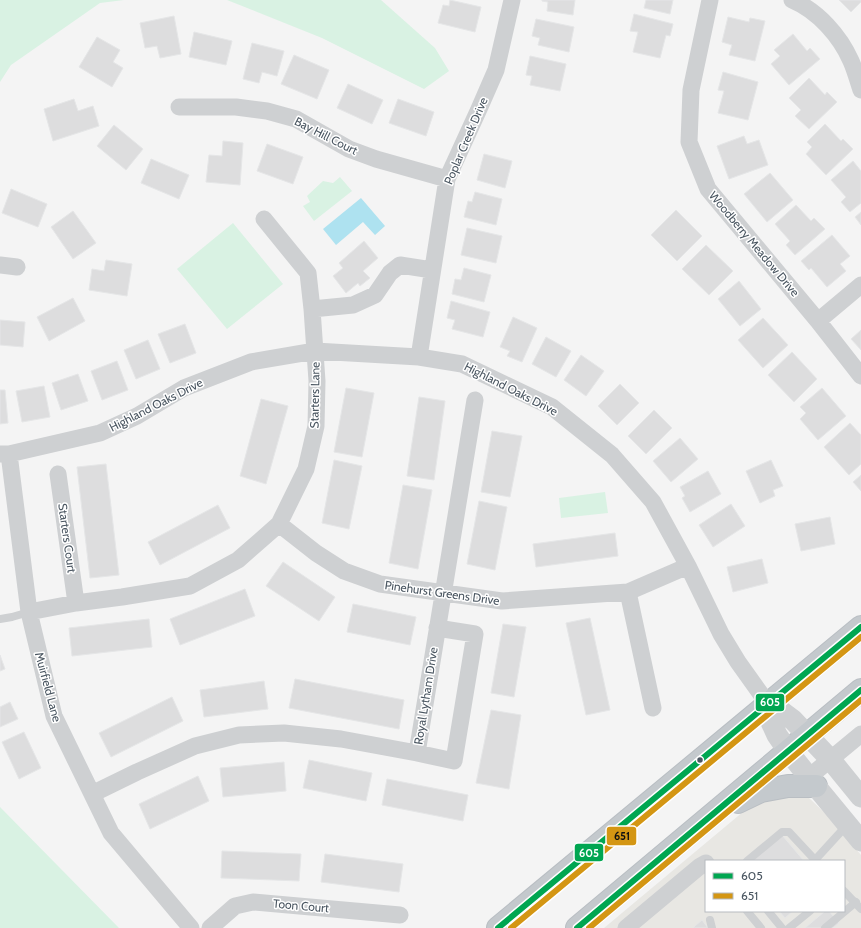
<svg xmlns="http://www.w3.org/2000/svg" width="861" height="928" font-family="Cabin,sans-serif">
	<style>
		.commercial { fill: #e8e7e3; fill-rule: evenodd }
		.green { fill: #d9f2e3 }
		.water { fill: #aee2f0 }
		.building { fill: #ddddde; stroke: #e5e6e7 }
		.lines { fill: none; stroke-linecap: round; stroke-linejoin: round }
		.trunk-casing { stroke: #b9bec3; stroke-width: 24 }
		.service { stroke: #ced0d2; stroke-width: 8 }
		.minor { stroke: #ced0d2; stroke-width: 17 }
		.tertiary { stroke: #ced0d2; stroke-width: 21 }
		.trunk { stroke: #c4c9cd; stroke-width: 22 }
		.bus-1-casing { stroke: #fff; stroke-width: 9 }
		.bus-2-casing { stroke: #fff; stroke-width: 9 }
		.bus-1 { stroke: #00a651; stroke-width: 6 }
		.bus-2 { stroke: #d49613; stroke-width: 6 }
		.bus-dot { fill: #4a5661; stroke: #fff; stroke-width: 1.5 }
		.labels { text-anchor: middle; stroke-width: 3; stroke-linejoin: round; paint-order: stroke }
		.street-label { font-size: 12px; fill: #4a5661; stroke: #fff }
		.line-badge { stroke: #fff; stroke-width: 1.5 }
		.badge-label { font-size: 11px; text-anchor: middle; font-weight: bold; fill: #fff }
		.pale-badge-label { font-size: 11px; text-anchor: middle; font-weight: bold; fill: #111 }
	</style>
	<rect width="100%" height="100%" fill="#f4f4f4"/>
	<path class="commercial" d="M 795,793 L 808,797 L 830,818 L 861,855 L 861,928 L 604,928 L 756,801 ZM 706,861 L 844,861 L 844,911 L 706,911 Z"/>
	<path class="green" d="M 0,0 L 124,0 L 100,3 L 11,65 L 0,82 Z
		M 227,0 L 381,0 L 435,48 L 449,71 L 424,89 L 322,38 Z
		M 340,177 L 352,191 L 314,221 L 303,206 L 310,202 L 307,196 L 323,181 L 333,183 Z
		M 233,223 L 283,284 L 227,329 L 177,269 Z
		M 605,492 L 608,513 L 561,518 L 559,498 Z
		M 0,807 L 119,928 L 0,928 Z"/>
	<path class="water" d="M 361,198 L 385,226 L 375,235 L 363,222 L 336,245 L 323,229 Z"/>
	<path class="building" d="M 450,0 L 481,7 L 475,32 L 438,23 L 443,5 L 449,6 Z
		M 542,0 L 575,0 L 573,15 L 547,11 L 548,2 L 542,1 Z
		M 646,0 L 673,0 L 670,14 L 644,8 Z
		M 839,0 L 861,0 L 861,2 L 851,12 Z
		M 634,14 L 673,24 L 670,36 L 666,35 L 660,58 L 633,52 L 638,32 L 630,31 Z
		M 174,16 L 181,54 L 160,58 L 157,46 L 145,48 L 140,23 Z
		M 728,17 L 749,22 L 750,18 L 765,21 L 755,61 L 729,55 L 732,45 L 722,42 Z
		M 536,19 L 574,27 L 569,52 L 538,45 L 540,38 L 532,36 Z
		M 194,32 L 232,41 L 226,65 L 189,57 Z
		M 793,34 L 807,51 L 810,48 L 820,59 L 789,85 L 771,64 L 780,56 L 774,50 Z
		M 97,37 L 120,50 L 113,62 L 123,68 L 112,87 L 79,67 Z
		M 252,43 L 284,51 L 277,76 L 262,72 L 259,83 L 243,79 Z
		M 294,55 L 329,70 L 317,99 L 281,84 Z
		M 530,56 L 566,64 L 560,91 L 530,85 L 532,76 L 526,75 Z
		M 723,72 L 758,82 L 748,120 L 718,113 L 724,91 L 718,90 Z
		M 809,78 L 825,95 L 827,92 L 837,102 L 809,129 L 795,116 L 801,110 L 789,98 Z
		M 348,84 L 383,100 L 372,124 L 337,108 Z
		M 74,99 L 78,111 L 93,106 L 99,126 L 53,141 L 44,109 Z
		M 398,99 L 434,112 L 426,136 L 389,123 Z
		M 825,124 L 841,141 L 843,139 L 853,149 L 826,175 L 806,154 L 812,147 L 807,142 Z
		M 114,125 L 143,149 L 126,170 L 97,146 Z
		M 744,136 L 747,144 L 759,140 L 768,165 L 729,179 L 717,146 Z
		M 223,141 L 243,143 L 240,185 L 206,182 L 209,155 L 222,156 Z
		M 267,144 L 303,157 L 293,184 L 257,171 Z
		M 484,154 L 512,161 L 505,188 L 477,180 Z
		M 151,159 L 189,175 L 179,199 L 141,183 Z
		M 853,161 L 861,171 L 861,203 L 850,212 L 841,202 L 846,197 L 831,180 Z
		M 770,173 L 793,200 L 767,222 L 744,194 Z
		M 11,189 L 47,204 L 38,227 L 2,213 Z
		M 475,192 L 502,199 L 496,225 L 464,217 L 468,201 L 472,202 Z
		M 796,205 L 811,221 L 814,218 L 825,229 L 795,255 L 786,245 L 790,241 L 775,224 Z
		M 676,210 L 702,236 L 677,261 L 651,235 Z
		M 73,211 L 96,243 L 73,259 L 51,227 Z
		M 861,212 L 861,225 L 855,217 Z
		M 467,228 L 502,236 L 496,263 L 461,255 Z
		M 832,235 L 850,256 L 840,264 L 846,271 L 827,287 L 811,268 L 809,270 L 801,261 Z
		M 364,241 L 378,258 L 363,271 L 370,278 L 360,286 L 358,283 L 346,293 L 333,276 L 343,268 L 339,263 Z
		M 706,245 L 733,271 L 709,295 L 682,269 Z
		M 106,260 L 132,264 L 127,296 L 89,290 L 92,269 L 104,271 Z
		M 464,268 L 491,275 L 484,302 L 452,294 L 455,279 L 461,280 Z
		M 739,281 L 761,309 L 740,326 L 718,299 Z
		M 73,298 L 85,321 L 49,341 L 37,317 Z
		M 451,301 L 490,312 L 483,337 L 452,329 L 455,320 L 447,318 Z
		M 513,317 L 537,328 L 522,362 L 507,356 L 510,351 L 500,347 Z
		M 763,318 L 788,345 L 763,368 L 738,340 Z
		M 0,320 L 25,322 L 23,347 L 0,345 Z
		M 185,324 L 196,353 L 170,363 L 158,334 Z
		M 861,330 L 861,350 L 851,339 Z
		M 546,337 L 571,351 L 556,377 L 532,364 Z
		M 148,340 L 160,369 L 136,379 L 124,350 Z
		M 792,352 L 817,379 L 794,402 L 768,375 Z
		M 581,355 L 604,371 L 586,396 L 564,380 Z
		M 117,361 L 128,390 L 102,400 L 91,371 Z
		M 78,374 L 88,401 L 61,410 L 52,383 Z
		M 620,384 L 639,403 L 617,425 L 598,406 Z
		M 44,386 L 50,417 L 22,422 L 16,391 Z
		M 346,388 L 374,393 L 362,457 L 334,452 Z
		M 822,388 L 846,416 L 818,440 L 800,419 L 806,413 L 800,407 Z
		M 0,390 L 5,390 L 8,423 L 0,424 Z
		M 419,397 L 445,401 L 434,480 L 407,476 Z
		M 261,399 L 288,406 L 266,484 L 240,476 Z
		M 654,410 L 672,428 L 646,454 L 628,436 Z
		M 850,423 L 861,435 L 861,464 L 849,475 L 824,447 Z
		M 492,431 L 522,436 L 510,497 L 481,492 Z
		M 680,438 L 698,459 L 671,482 L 653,461 Z
		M 334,460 L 362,466 L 349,529 L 322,523 Z
		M 771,460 L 783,486 L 773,490 L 775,496 L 760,503 L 746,471 Z
		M 106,464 L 119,575 L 90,578 L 77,467 Z
		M 708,471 L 721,494 L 690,512 L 682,498 L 685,496 L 680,487 Z
		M 861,475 L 861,491 L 853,482 Z
		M 403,485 L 432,490 L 418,569 L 389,563 Z
		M 479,501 L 507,507 L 495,570 L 467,564 Z
		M 731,504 L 745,526 L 713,547 L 699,525 Z
		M 218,505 L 230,528 L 160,565 L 148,542 Z
		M 830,517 L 835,544 L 801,551 L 795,524 Z
		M 615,533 L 618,556 L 536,567 L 533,544 Z
		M 762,559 L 768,583 L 733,592 L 727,567 Z
		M 283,562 L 335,597 L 319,621 L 266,586 Z
		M 245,589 L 255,616 L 180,645 L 170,619 Z
		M 353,604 L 416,617 L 410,645 L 347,632 Z
		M 590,618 L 610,710 L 586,715 L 566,623 Z
		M 149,619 L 152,647 L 72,656 L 69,628 Z
		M 503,624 L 526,627 L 514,697 L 491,693 Z
		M 0,655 L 5,669 L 0,671 Z
		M 295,679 L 404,700 L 399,729 L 289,708 Z
		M 264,681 L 268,709 L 204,717 L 200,690 Z
		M 172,697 L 183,721 L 111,757 L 99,733 Z
		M 10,702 L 18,719 L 0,727 L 0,707 Z
		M 491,710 L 521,715 L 509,789 L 476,783 Z
		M 24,732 L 41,768 L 19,779 L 2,742 Z
		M 309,760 L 372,773 L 366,801 L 303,788 Z
		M 284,762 L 286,791 L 223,797 L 220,768 Z
		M 198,776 L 209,801 L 150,829 L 139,804 Z
		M 387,779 L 468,795 L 463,821 L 382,805 Z
		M 782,835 L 804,861 L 750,861 Z
		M 222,851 L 301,854 L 299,881 L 221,878 Z
		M 325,854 L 403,864 L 399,892 L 321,882 Z
		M 779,911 L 793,911 L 785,918 Z
		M 825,911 L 829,911 L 839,923 L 833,928 L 805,928 Z
		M 702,920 L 708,928 L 693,928 L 695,926 Z"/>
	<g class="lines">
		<defs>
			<path id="trunk" d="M 738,802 L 761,791 L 788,786 L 816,786
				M 498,928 L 861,627
				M 577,928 L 861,690"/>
		</defs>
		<use href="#trunk" class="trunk-casing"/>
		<path class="service" d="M 0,619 L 12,617 L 29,612
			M 815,860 L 847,825
			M 747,861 L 782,832 L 789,832 L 816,861
			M 844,891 L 861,909
			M 747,911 L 761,928
			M 768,911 L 782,928
			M 710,920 L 712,928
			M 789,928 L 810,911
			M 825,928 L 856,902"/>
		<path class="minor" d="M 710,0 L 691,90 L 689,142 L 708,189 L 818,321 L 861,376
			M 792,0 C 818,11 840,36 851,61 C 855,70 858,81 861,90
			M 179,107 L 236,107 L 267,111 L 296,119 L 349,149 L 376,159 L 447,179
			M 0,265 L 17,267
			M 312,309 L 353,305 L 375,295 L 390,273 L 400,265 L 432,270
			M 818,321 L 861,285
			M 419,357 L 447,179 L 479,109 L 496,70 L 512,0
			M 0,454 L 9,454 L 100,433 L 137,416 L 184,388 L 251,362 L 315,351 L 419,357 L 462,364 L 552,407 L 612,455 L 653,502 L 688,566 L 721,634 L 738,662 L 768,704
			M 9,454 L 29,612 L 54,716 L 111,833 L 191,928
			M 58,474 L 76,603
			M 279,524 L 316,553 L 344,571 L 380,584 L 502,601 L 628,592 L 688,566
			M 628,592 L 653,708
			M 29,612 L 76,603 L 122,597 L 190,586 L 238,560 L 279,524 L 306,469 L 316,426 L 317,381 L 312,309 L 308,273 L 264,219
			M 417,753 L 454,761 L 475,634 L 437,628
			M 809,777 L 861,734
			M 92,794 L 137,772 L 195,746 L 239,735 L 284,733 L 341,739 L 417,753 L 475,400
			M 210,928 L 235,906 L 253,902 L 400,915
			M 626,928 L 699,867 L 706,863"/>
		<path class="tertiary" d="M 768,704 L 771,722 L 777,735 L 788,751 L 819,790 L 861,841
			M 768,704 L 781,711 L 793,720 L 830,759 L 861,797"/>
		<use href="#trunk" class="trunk"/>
		<defs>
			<path id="bus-1" d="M 498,928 L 861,627
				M 577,928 L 861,690"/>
			<path id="bus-2" d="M 511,928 L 861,637
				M 589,928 L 861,700"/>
		</defs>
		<use href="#bus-1" class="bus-1-casing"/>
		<use href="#bus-2" class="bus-2-casing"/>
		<use href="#bus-1" class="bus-1"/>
		<use href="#bus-2" class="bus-2"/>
	</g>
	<circle class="bus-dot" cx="700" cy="760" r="3.5"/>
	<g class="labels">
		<g class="street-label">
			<text transform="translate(326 136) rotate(27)" y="4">Bay Hill Court</text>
			<text transform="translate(466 141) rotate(-67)" y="4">Poplar Creek Drive</text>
			<text transform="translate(754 244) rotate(50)" y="4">Woodberry Meadow Drive</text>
			<text transform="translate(511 389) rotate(27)" y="4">Highland Oaks Drive</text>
			<text transform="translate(315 395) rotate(-89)" y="4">Starters Lane</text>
			<text transform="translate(156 405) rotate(-27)" y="4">Highland Oaks Drive</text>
			<text transform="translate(67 538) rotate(82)" y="4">Starters Court</text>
			<text transform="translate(442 593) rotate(8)" y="4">Pinehurst Greens Drive</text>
			<text transform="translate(48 687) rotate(75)" y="4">Muirfield Lane</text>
			<text transform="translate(426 696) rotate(-81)" y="4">Royal Lytham Drive</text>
			<text transform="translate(301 906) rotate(5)" y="4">Toon Court</text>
		</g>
	</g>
	<g class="line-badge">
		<rect x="755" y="693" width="30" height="19" rx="4" fill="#00a651"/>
		<rect x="606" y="826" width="31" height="20" rx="4" fill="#d49613"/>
		<rect x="574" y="843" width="30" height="19" rx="4" fill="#00a651"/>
	</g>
	<g class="badge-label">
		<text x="770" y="706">605</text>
		<text x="589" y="857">605</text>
	</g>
	<g class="pale-badge-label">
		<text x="622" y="840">651</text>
	</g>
	<rect x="705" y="860" width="140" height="52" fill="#ffffff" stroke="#b7bbc0"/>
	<rect x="713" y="873" width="20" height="6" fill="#00a651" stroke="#b7bbc0"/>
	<text x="741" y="880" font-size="12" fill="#4a5661">605</text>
	<rect x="713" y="893" width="20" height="6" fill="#d49613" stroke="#b7bbc0"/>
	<text x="741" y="900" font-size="12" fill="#4a5661">651</text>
</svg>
